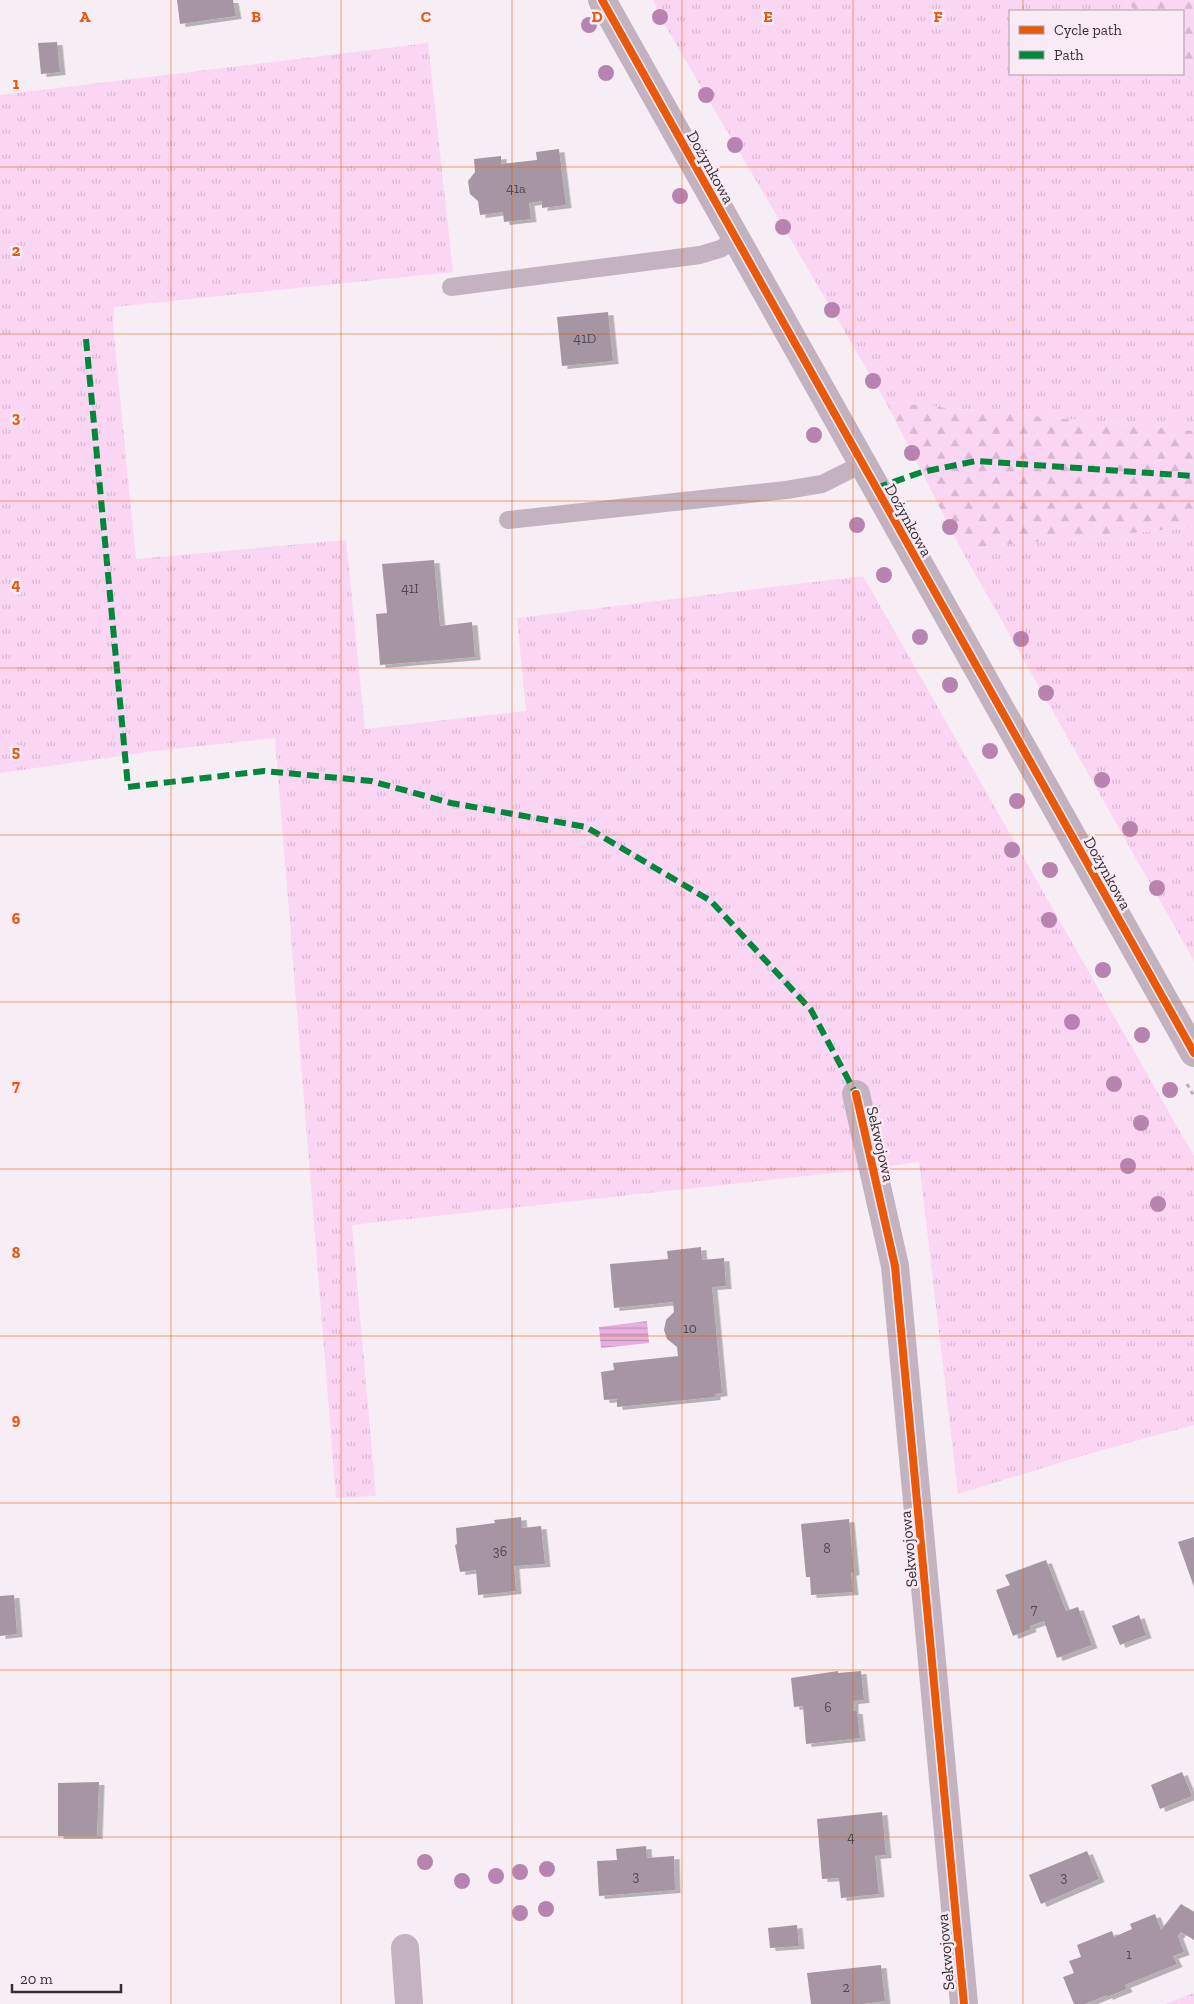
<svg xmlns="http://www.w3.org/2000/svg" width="1194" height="2004" font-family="'Zilla Slab',serif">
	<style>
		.grass { fill: url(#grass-tufts) }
		.forest { fill: url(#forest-firs) }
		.water { fill: url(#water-rules) }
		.building { fill: #a696a4; filter: url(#shadow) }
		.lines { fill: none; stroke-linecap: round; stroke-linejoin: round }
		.path { stroke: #baaeb8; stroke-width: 3; stroke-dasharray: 4 4; stroke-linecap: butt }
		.lane { stroke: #c3b2c0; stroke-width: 18 }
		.street { stroke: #c3b2c0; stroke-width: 28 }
		.secondary { stroke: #c2b1be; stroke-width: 28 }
		.quiet { stroke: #00873e; stroke-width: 6; stroke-dasharray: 12 6; stroke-linecap: butt }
		.cycleway-casing { stroke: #f9eaf6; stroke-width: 11 }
		.cycleway { stroke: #e8590c; stroke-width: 8 }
		.tree { fill: #b784b0 }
		.grid { fill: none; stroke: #e8590c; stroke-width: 1; stroke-opacity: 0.55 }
		.labels { text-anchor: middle; stroke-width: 5; stroke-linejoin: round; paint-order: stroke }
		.number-label { font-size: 14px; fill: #50494f }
		.street-label { font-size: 16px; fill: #342f33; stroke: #f9eaf6 }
		.grid-label { font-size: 16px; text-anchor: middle; font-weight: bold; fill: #e8590c; stroke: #f9eaf6; stroke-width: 5; stroke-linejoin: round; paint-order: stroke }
	</style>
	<defs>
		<pattern id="grass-tufts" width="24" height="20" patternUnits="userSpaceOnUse" patternTransform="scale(1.25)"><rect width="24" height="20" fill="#fbd6f3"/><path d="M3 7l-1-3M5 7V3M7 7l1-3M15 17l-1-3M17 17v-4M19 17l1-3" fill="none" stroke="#d8b8d1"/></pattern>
		<pattern id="forest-firs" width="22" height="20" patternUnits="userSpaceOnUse" patternTransform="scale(1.25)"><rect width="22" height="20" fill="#fbd6f3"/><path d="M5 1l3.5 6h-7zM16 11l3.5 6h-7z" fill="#d8b8d1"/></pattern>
		<pattern id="water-rules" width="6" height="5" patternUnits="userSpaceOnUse" patternTransform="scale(1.25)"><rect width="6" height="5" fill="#e7b0de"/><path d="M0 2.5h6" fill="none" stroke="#bc90b5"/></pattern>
		<filter id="shadow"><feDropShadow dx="5.5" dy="3" stdDeviation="0" flood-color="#0004"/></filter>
	</defs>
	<rect width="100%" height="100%" fill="#f6eef4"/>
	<path class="grass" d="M 653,0 L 1126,0 L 1135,11 L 1010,11 L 1010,74 L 1183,74 L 1183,70 L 1194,84 L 1194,431 L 886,402 L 660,17 Z
		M 428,43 L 453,272 L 114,307 L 113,326 L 136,559 L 346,540 L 365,729 L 526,711 L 517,618 L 863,576 L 1194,1156 L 1194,1425 L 1088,1454 L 958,1494 L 919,1162 L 842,1172 L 352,1225 L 376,1496 L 336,1498 L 275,738 L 155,751 L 0,773 L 0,95 Z
		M 1194,527 L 1194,961 L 961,549 Z
		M 1194,1993 L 1194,2004 L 1165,2004 Z"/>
	<path class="forest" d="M 1126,0 L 1194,0 L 1194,84 L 1183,70 L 1183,11 L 1135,11 Z
		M 886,402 L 1194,431 L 1194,527 L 961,549 Z"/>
	<path class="water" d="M 647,1321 L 649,1343 L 601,1348 L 599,1327 Z"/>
	<path class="building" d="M 177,0 L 233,0 L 236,16 L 180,24 Z
		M 57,42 L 60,72 L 41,74 L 38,43 Z
		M 559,149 L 566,205 L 542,208 L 542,201 L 529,203 L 531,219 L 504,222 L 503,212 L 480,215 L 478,201 L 470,194 L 468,181 L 475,172 L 474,159 L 501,156 L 501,164 L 537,160 L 536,152 Z
		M 608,312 L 613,361 L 562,366 L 557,317 Z
		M 434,560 L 440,626 L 472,622 L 475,657 L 380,665 L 376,614 L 387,613 L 382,564 Z
		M 701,1247 L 702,1260 L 724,1258 L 726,1286 L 712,1287 L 722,1393 L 715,1394 L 715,1397 L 617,1407 L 617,1399 L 604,1400 L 601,1372 L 614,1370 L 613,1363 L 678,1356 L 677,1347 L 667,1339 L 664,1330 L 666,1320 L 674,1312 L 673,1302 L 614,1308 L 610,1264 L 668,1259 L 667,1251 Z
		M 521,1517 L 522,1528 L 541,1526 L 545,1564 L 514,1566 L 516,1591 L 478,1595 L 476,1570 L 460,1572 L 455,1545 L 457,1544 L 456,1528 L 495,1523 L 494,1520 Z
		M 849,1519 L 854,1572 L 851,1573 L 853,1592 L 811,1595 L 810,1577 L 806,1577 L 801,1524 Z
		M 1194,1537 L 1194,1587 L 1178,1542 Z
		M 1046,1560 L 1066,1611 L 1078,1607 L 1092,1645 L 1057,1658 L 1044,1621 L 1030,1626 L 1031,1629 L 1013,1636 L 996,1590 L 1010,1585 L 1005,1575 Z
		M 14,1595 L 17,1634 L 0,1636 L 0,1596 Z
		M 1139,1615 L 1146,1635 L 1120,1645 L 1112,1626 Z
		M 838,1671 L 838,1673 L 861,1671 L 864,1700 L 853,1701 L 853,1711 L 857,1711 L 860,1738 L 806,1744 L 803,1706 L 794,1707 L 791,1678 Z
		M 1182,1772 L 1192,1796 L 1160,1809 L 1151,1785 Z
		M 99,1782 L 97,1836 L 58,1836 L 58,1783 Z
		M 882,1812 L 886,1855 L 875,1856 L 879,1894 L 841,1898 L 839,1878 L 822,1879 L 817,1819 Z
		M 646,1846 L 647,1858 L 674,1856 L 675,1890 L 599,1896 L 597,1861 L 617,1860 L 616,1849 Z
		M 1087,1851 L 1099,1879 L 1041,1904 L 1029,1875 Z
		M 1181,1904 L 1194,1912 L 1194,1940 L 1181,1932 L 1178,1936 L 1184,1952 L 1173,1956 L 1177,1964 L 1125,1985 L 1127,1989 L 1107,1997 L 1107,1995 L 1085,2004 L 1074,2004 L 1063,1977 L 1074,1973 L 1069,1961 L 1081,1957 L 1077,1945 L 1112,1931 L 1114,1937 L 1132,1929 L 1130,1924 L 1155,1914 L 1161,1930 Z
		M 797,1925 L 799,1946 L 770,1948 L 768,1928 Z
		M 881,1965 L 885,2001 L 862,2004 L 811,2004 L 807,1973 Z"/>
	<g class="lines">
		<path class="path" d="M 1187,1084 L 1194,1096"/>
		<path class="lane" d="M 451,287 L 700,255 L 720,249 L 736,240
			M 508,520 L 786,490 L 822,484 L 862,464"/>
		<path class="street" d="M 856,1094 L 895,1266 L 964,2004
			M 405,1948 L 409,2004"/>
		<path class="secondary" d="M 602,0 L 1194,1053"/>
		<path class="quiet" d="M 86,339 L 128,787 L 264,771 L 371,781 L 451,803 L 586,827 L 711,901 L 811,1010 L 856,1094
			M 876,488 L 922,472 L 976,461 L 1194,476"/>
		<defs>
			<path id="cycleway" d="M 602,0 L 1194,1053
				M 856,1094 L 895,1266 L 964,2004"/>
		</defs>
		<use href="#cycleway" class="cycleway-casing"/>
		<use href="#cycleway" class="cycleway"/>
	</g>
	<g class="tree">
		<circle cx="660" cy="17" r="8"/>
		<circle cx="589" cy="25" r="8"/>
		<circle cx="606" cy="73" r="8"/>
		<circle cx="706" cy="95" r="8"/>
		<circle cx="735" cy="145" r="8"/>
		<circle cx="680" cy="196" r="8"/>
		<circle cx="783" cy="227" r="8"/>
		<circle cx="832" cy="310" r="8"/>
		<circle cx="873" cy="381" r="8"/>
		<circle cx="814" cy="435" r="8"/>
		<circle cx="912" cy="453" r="8"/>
		<circle cx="857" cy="525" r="8"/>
		<circle cx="950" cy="527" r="8"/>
		<circle cx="884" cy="575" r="8"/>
		<circle cx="920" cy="637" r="8"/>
		<circle cx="1021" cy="639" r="8"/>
		<circle cx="950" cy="685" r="8"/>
		<circle cx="1046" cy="693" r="8"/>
		<circle cx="990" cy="751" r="8"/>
		<circle cx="1102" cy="780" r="8"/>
		<circle cx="1017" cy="801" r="8"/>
		<circle cx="1130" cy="829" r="8"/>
		<circle cx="1012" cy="850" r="8"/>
		<circle cx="1050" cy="870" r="8"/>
		<circle cx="1157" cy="888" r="8"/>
		<circle cx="1049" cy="920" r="8"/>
		<circle cx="1103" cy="970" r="8"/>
		<circle cx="1072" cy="1022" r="8"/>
		<circle cx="1142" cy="1035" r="8"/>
		<circle cx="1114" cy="1084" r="8"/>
		<circle cx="1170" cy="1090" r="8"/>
		<circle cx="1141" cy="1123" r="8"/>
		<circle cx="1128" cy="1166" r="8"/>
		<circle cx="1158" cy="1204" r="8"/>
		<circle cx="425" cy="1862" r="8"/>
		<circle cx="547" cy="1869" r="8"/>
		<circle cx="520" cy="1872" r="8"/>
		<circle cx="496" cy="1876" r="8"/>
		<circle cx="462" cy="1881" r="8"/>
		<circle cx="546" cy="1909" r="8"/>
		<circle cx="520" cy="1913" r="8"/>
	</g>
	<path class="grid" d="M 171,0 L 171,2004M 341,0 L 341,2004M 512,0 L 512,2004M 682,0 L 682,2004M 853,0 L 853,2004M 1023,0 L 1023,11M 1023,74 L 1023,2004M 0,167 L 1194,167M 0,334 L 1194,334M 0,501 L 1194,501M 0,668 L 1194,668M 0,835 L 1194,835M 0,1002 L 1194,1002M 0,1169 L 1194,1169M 0,1336 L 1194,1336M 0,1503 L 1194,1503M 0,1670 L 1194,1670M 0,1837 L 1194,1837"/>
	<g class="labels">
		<g class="number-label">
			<text x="516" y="193">41a</text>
			<text x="585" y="343">41D</text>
			<text x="410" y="593">41I</text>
			<text x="690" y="1333">10</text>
			<text x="827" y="1553">8</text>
			<text x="500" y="1556">36</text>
			<text x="1034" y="1614">7</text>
			<text x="828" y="1712">6</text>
			<text x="851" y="1842">4</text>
			<text x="636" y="1881">3</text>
			<text x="1064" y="1882">3</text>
			<text x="1129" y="1959">1</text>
			<text x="846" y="1992">2</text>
		</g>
		<g class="street-label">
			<text transform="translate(711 167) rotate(61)" y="6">Dożynkowa</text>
			<text transform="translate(909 520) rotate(61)" y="6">Dożynkowa</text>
			<text transform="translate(1108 873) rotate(61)" y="6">Dożynkowa</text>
			<text transform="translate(881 1144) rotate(77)" y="6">Sekwojowa</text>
			<text transform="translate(908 1549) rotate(-95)" y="6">Sekwojowa</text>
			<text transform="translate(945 1952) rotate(-95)" y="6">Sekwojowa</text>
		</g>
	</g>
	<g class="grid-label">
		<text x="85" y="22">A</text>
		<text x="256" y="22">B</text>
		<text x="426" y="22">C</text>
		<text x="597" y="22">D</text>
		<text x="768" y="22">E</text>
		<text x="938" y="22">F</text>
		<text x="16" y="89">1</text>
		<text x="16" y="256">2</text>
		<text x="16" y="423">3</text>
		<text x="16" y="590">4</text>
		<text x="16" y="757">5</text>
		<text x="16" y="924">6</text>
		<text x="16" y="1091">7</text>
		<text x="16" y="1258">8</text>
		<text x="16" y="1425">9</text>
	</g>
	<rect x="1009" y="10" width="175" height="65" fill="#f9eaf6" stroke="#aa9fa8"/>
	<rect x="1019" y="26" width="25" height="8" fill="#e8590c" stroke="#aa9fa8"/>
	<text x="1054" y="35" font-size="15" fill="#342f33">Cycle path</text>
	<rect x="1019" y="51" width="25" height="8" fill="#00873e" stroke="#aa9fa8"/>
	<text x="1054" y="60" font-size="15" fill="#342f33">Path</text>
	<path d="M12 1984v8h109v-8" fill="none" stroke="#342f33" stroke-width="2.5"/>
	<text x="20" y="1984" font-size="15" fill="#342f33" stroke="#f9eaf6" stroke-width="4" paint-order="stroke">20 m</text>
</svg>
